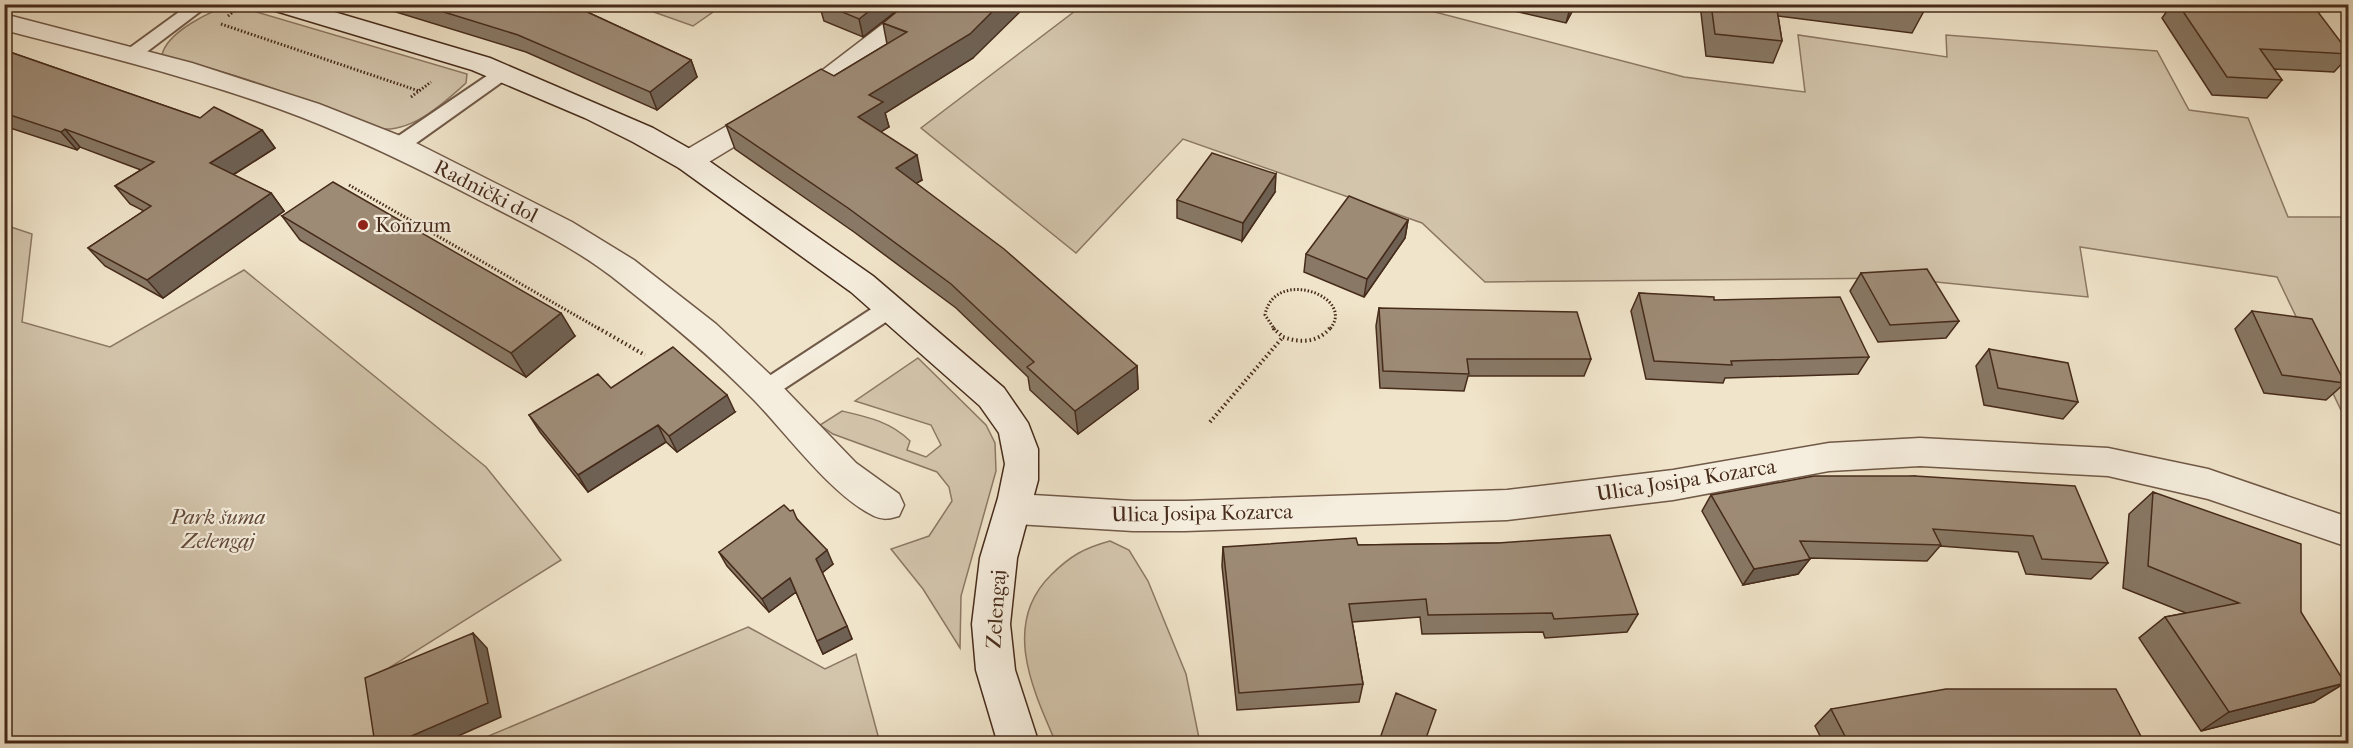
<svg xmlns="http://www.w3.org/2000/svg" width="2353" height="748" font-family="'IM FELL French Canon',serif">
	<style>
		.green { fill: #d3c5ac; stroke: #8c7864; stroke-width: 1.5 }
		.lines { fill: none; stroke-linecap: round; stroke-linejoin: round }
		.lane-casing { stroke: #705947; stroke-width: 4 }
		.street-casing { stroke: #705947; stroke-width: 3 }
		.secondary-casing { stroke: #462b1b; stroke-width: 3 }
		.path-far1 { stroke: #462b1b; stroke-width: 3; stroke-dasharray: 1.5 2; stroke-linecap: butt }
		.path { stroke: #462b1b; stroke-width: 4; stroke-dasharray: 1.5 3; stroke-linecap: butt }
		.lane { fill: #f5eddd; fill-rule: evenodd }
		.street { fill: #f5eddd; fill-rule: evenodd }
		.secondary { fill: #f5eddd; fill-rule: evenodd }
		.wall { fill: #887865; stroke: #462b1b; stroke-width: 1.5 }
		.shaded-wall { fill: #6f6153; stroke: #462b1b; stroke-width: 1.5 }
		.building { fill: #9e8b76; stroke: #462b1b; stroke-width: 1.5 }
		.poi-dot { fill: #8f2418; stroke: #f5eddd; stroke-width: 2 }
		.labels { text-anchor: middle; stroke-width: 4.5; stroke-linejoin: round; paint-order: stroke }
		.street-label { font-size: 21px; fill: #462b1b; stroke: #f5eddd }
		.poi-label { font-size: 21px; fill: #462b1b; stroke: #f5eddd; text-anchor: start }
		.park-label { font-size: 21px; font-style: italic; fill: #624a38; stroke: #f5eddd }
	</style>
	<rect width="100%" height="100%" fill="#f0e4ca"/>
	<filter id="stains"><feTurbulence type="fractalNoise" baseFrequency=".00333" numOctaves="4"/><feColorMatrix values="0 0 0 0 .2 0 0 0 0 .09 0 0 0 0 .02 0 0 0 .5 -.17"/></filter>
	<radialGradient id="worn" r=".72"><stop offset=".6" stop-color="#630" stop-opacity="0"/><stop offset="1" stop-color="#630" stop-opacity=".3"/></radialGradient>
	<path class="green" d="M 233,5 L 467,74 L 466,83 C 445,102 415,130 384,129 C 357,129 335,112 311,103 C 263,83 212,68 162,55 C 167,32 211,10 233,5 Z
		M 634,5 L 723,4 L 723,5 L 693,26 Z
		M 1083,5 L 1434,5 L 1431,11 L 1684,77 L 1805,92 L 1798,35 L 1947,57 L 1946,35 L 2157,51 L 2189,110 L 2248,118 L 2288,217 L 2348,217 L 2348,412 L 2341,410 L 2277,277 L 2080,247 L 2088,297 L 1896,278 L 1485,282 L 1422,223 L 1183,139 L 1076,253 L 921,128 Z
		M 5,225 L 32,234 L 22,322 L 110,347 L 244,270 L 486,467 L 561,560 L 368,681 L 379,743 L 5,744 Z
		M 918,358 L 986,425 L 995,443 L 996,471 L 961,596 L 960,648 L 923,589 L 891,549 L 929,536 L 952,501 L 949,487 L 937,472 L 833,434 L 820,425 L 842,411 C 868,417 891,422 910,441 L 907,450 L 926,457 L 941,445 L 931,425 L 855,401 Z
		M 1110,541 L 1129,550 L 1148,581 L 1186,674 L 1200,743 L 1056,743 C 1033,690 1001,624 1051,575 C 1070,556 1084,548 1110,541 Z
		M 748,627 L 825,669 L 856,654 L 880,743 L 472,743 Z"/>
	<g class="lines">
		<defs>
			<path id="lane" d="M 190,4 L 210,4 L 136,60 L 124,60 L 121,56 L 124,52 Z
				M 503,67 L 509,69 L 512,73 L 509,77 L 405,151 L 398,152 L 391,151 L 388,146 L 391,141 L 497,69 Z
				M 890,300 L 898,302 L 901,308 L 898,314 L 773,396 L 765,399 L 757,396 L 754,390 L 757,384 L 882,302 Z"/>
			<path id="street" d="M 909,4 L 938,4 L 842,81 L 699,168 L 689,171 L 679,168 L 675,161 L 679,154 L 824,69 Z
				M 4,14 L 192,63 L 319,104 L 408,139 L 572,222 L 634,260 L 716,324 L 777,381 L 856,463 L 899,494 L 904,505 L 899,516 C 889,519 883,520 874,516 C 831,495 787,434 754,400 C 712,357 667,320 620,283 C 578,249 528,225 481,201 C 422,170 363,141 301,117 C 204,80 104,56 4,30 Z
				M 1920,438 L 2108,448 L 2208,469 L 2348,517 L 2348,547 L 2208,499 L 2108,476 L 1920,466 L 1829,471 L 1673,500 L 1507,520 L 1185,531 L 1133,531 L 1014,524 L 1001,520 L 996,509 L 1001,498 L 1014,494 L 1133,501 L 1185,501 L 1507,490 L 1673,470 L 1829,443 Z"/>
			<path id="secondary" d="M 266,4 L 307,4 L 490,58 L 653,128 L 699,154 L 873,276 L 1004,388 L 1028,423 L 1038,449 L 1038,480 L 1017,558 L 1010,624 L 1015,670 L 1039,744 L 998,744 L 976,670 L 972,624 L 980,558 L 998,498 L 1005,464 L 999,433 L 980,406 L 851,292 L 679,168 L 633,142 L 585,118 L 472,70 L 269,9 Z"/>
		</defs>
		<use href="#lane" class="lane-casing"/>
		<use href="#street" class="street-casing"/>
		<use href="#secondary" class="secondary-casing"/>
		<path class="path-far1" d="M 228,16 L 242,5
			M 221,24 L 419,91
			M 411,97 L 431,82
			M 349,185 L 601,330
			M 1275,330 L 1265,315 C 1274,266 1359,297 1329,330"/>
		<path class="path" d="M 598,328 L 645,355
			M 1273,328 L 1283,337
			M 1283,337 C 1300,343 1318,343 1330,328
			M 1210,422 L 1283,337"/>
		<use href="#lane" class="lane"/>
		<use href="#street" class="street"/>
		<use href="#secondary" class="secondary"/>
	</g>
	<path class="wall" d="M 370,4 L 570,4 L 691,60 L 697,77 L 657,110 L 526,52 Z
		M 819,4 L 905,4 L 863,37 L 824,21 Z
		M 1485,4 L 1576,4 L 1566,23 Z
		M 1700,4 L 1922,4 L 1924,11 L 1912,33 L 1778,16 L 1782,41 L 1773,63 L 1706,56 Z
		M 2172,4 L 2254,4 L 2349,54 L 2349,56 L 2334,72 L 2274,69 L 2282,80 L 2267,98 L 2212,95 L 2162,18 Z
		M 883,23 L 973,58 L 885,113 L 889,127 L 880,132 L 922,180 L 916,183 L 1137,366 L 1138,389 L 1078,434 L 1030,390 L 1028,377 L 956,308 L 854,232 L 735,149 L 726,125 L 834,76 L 887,44 Z
		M 4,50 L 200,118 L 262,130 L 275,148 L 233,175 L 271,193 L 284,211 L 163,298 L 105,266 L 88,248 L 144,211 L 130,204 L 115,186 L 141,170 L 80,147 L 77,150 L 4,126 Z
		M 1275,192 L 1242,241 L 1177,218 L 1177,200 Z
		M 282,216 L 575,336 L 526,377 L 300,240 Z
		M 1408,220 L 1405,238 L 1364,297 L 1304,272 L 1306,254 Z
		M 1861,273 L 1959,321 L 1946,338 L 1878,342 L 1850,291 Z
		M 1639,293 L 1714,300 L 1869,357 L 1858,374 L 1725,378 L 1723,383 L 1646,379 L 1631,311 Z
		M 1379,308 L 1591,359 L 1584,376 L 1468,376 L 1464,391 L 1380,388 L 1376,326 Z
		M 2252,311 L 2345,383 L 2326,400 L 2264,393 L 2235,329 Z
		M 1989,349 L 2078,402 L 2063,419 L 1984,405 L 1976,366 Z
		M 611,388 L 735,412 L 677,452 L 666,442 L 588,492 L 540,432 L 529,415 Z
		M 1915,476 L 2108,563 L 2091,579 L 2026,574 L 2018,552 L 1940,546 L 1927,561 L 1810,558 L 1798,574 L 1743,585 L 1702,511 L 1711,495 Z
		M 2153,492 L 2301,612 L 2314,702 L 2201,731 L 2139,638 L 2165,617 L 2186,613 L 2123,588 L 2129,514 Z
		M 797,519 L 833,564 L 822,572 L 852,639 L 823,654 L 796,592 L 769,612 L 727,566 L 719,552 Z
		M 1498,543 L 1638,614 L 1627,632 L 1545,638 L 1543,632 L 1422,634 L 1420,617 L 1352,622 L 1363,684 L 1359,702 L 1237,710 L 1222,566 L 1223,547 Z
		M 1831,709 L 2145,744 L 1824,744 L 1815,726 Z"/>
	<path class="shaded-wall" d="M 878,4 L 905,4 L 863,37 L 859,19 Z
		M 1000,4 L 1028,4 L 973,58 L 885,113 L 889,127 L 864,142 L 858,117 L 869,95 Z
		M 1571,4 L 1576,4 L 1566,23 L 1571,5 Z
		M 691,60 L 697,77 L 657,110 L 650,92 Z
		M 65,129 L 80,147 L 77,150 L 61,132 Z
		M 262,130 L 275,148 L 223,181 L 210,163 Z
		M 917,155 L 922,180 L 901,192 L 896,168 Z
		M 1276,174 L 1275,192 L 1242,241 L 1243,223 Z
		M 271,193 L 284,211 L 163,298 L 147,280 Z
		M 1408,220 L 1405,238 L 1364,297 L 1367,279 Z
		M 561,313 L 575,336 L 526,377 L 511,353 Z
		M 1137,366 L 1138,389 L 1078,434 L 1075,411 Z
		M 727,395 L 735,412 L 677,452 L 669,436 Z
		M 658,425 L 666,442 L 588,492 L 578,475 Z
		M 827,550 L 833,564 L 822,573 L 816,559 Z
		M 1810,559 L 1798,574 L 1743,585 L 1754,569 Z
		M 790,578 L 796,592 L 769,612 L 762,599 Z
		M 847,626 L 852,639 L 823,654 L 817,641 Z
		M 473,633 L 487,648 L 501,717 L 440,744 L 393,744 Z
		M 2345,683 L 2314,702 L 2201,731 L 2229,712 Z"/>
	<path class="building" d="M 418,4 L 570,4 L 691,60 L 650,92 L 518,35 Z
		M 823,4 L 878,4 L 859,19 Z
		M 906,4 L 1000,4 L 970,34 L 869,95 L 883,102 L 858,117 L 917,155 L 896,168 L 1004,249 L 1137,366 L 1075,411 L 1027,367 L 1034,362 L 951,284 L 848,208 L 726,125 L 821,69 L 834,76 L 907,32 L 883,23 Z
		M 1711,4 L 1776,4 L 1782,41 L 1715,34 Z
		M 1870,4 L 1922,4 L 1924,11 Z
		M 2178,4 L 2254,4 L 2315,8 L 2349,53 L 2349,54 L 2260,49 L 2282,80 L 2227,77 Z
		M 4,50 L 200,118 L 214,107 L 262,130 L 210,163 L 271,193 L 147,280 L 88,248 L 151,206 L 115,186 L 154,162 L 65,129 L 61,132 L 4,113 Z
		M 1212,153 L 1276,174 L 1243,223 L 1177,200 Z
		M 333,182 L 561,313 L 511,353 L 282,216 Z
		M 1349,196 L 1408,220 L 1367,279 L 1306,254 Z
		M 1927,269 L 1959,321 L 1890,325 L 1861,273 Z
		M 1639,293 L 1714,297 L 1714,300 L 1840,297 L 1869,357 L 1731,361 L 1732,365 L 1654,361 Z
		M 1379,308 L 1577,312 L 1591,359 L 1467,359 L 1469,374 L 1383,371 Z
		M 2252,311 L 2312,319 L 2345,383 L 2282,375 Z
		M 673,347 L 727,395 L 669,436 L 658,425 L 578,475 L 529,415 L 598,374 L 611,388 Z
		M 1989,349 L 2068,363 L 2078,402 L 1998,388 Z
		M 1814,476 L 1915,476 L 2075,486 L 2108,563 L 2042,559 L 2033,536 L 1933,529 L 1941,545 L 1800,541 L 1810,559 L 1754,569 L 1711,495 Z
		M 2153,492 L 2301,544 L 2301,612 L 2345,683 L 2229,712 L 2165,617 L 2239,603 L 2148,566 Z
		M 784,505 L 790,511 L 793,510 L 797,519 L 827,550 L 816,559 L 847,626 L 817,641 L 790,578 L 762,599 L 719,552 Z
		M 1610,535 L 1638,614 L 1554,619 L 1552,613 L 1428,615 L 1426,599 L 1349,604 L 1363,684 L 1239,693 L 1223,547 L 1356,538 L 1358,545 L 1498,543 Z
		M 473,633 L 488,703 L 393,744 L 375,744 L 365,678 Z
		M 1946,689 L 2116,689 L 2145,744 L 1849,744 L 1831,709 Z
		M 1396,693 L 1436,710 L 1424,744 L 1378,744 Z"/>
	<circle class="poi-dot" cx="363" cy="225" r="6"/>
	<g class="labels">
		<g class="street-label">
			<text transform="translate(486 191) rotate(27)" y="7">Radnički dol</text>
			<text transform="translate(1686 480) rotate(-9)" y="7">Ulica Josipa Kozarca</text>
			<text transform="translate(1202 513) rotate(-1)" y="7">Ulica Josipa Kozarca</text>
			<text transform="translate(996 609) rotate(-86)" y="7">Zelengaj</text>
		</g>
		<g class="poi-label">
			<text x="375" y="232">Konzum</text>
		</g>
		<g class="park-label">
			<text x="218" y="524">Park šuma<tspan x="218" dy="24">Zelengaj</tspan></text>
		</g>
	</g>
	<rect width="2353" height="748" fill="none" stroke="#f0e4ca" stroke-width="24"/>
	<rect x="6" y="6" width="2341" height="736" fill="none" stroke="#462b1b" stroke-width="3"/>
	<rect x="12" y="12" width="2329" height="724" fill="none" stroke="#462b1b" stroke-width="1.5"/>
	<rect width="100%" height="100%" filter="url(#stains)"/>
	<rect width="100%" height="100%" fill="url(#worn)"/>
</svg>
